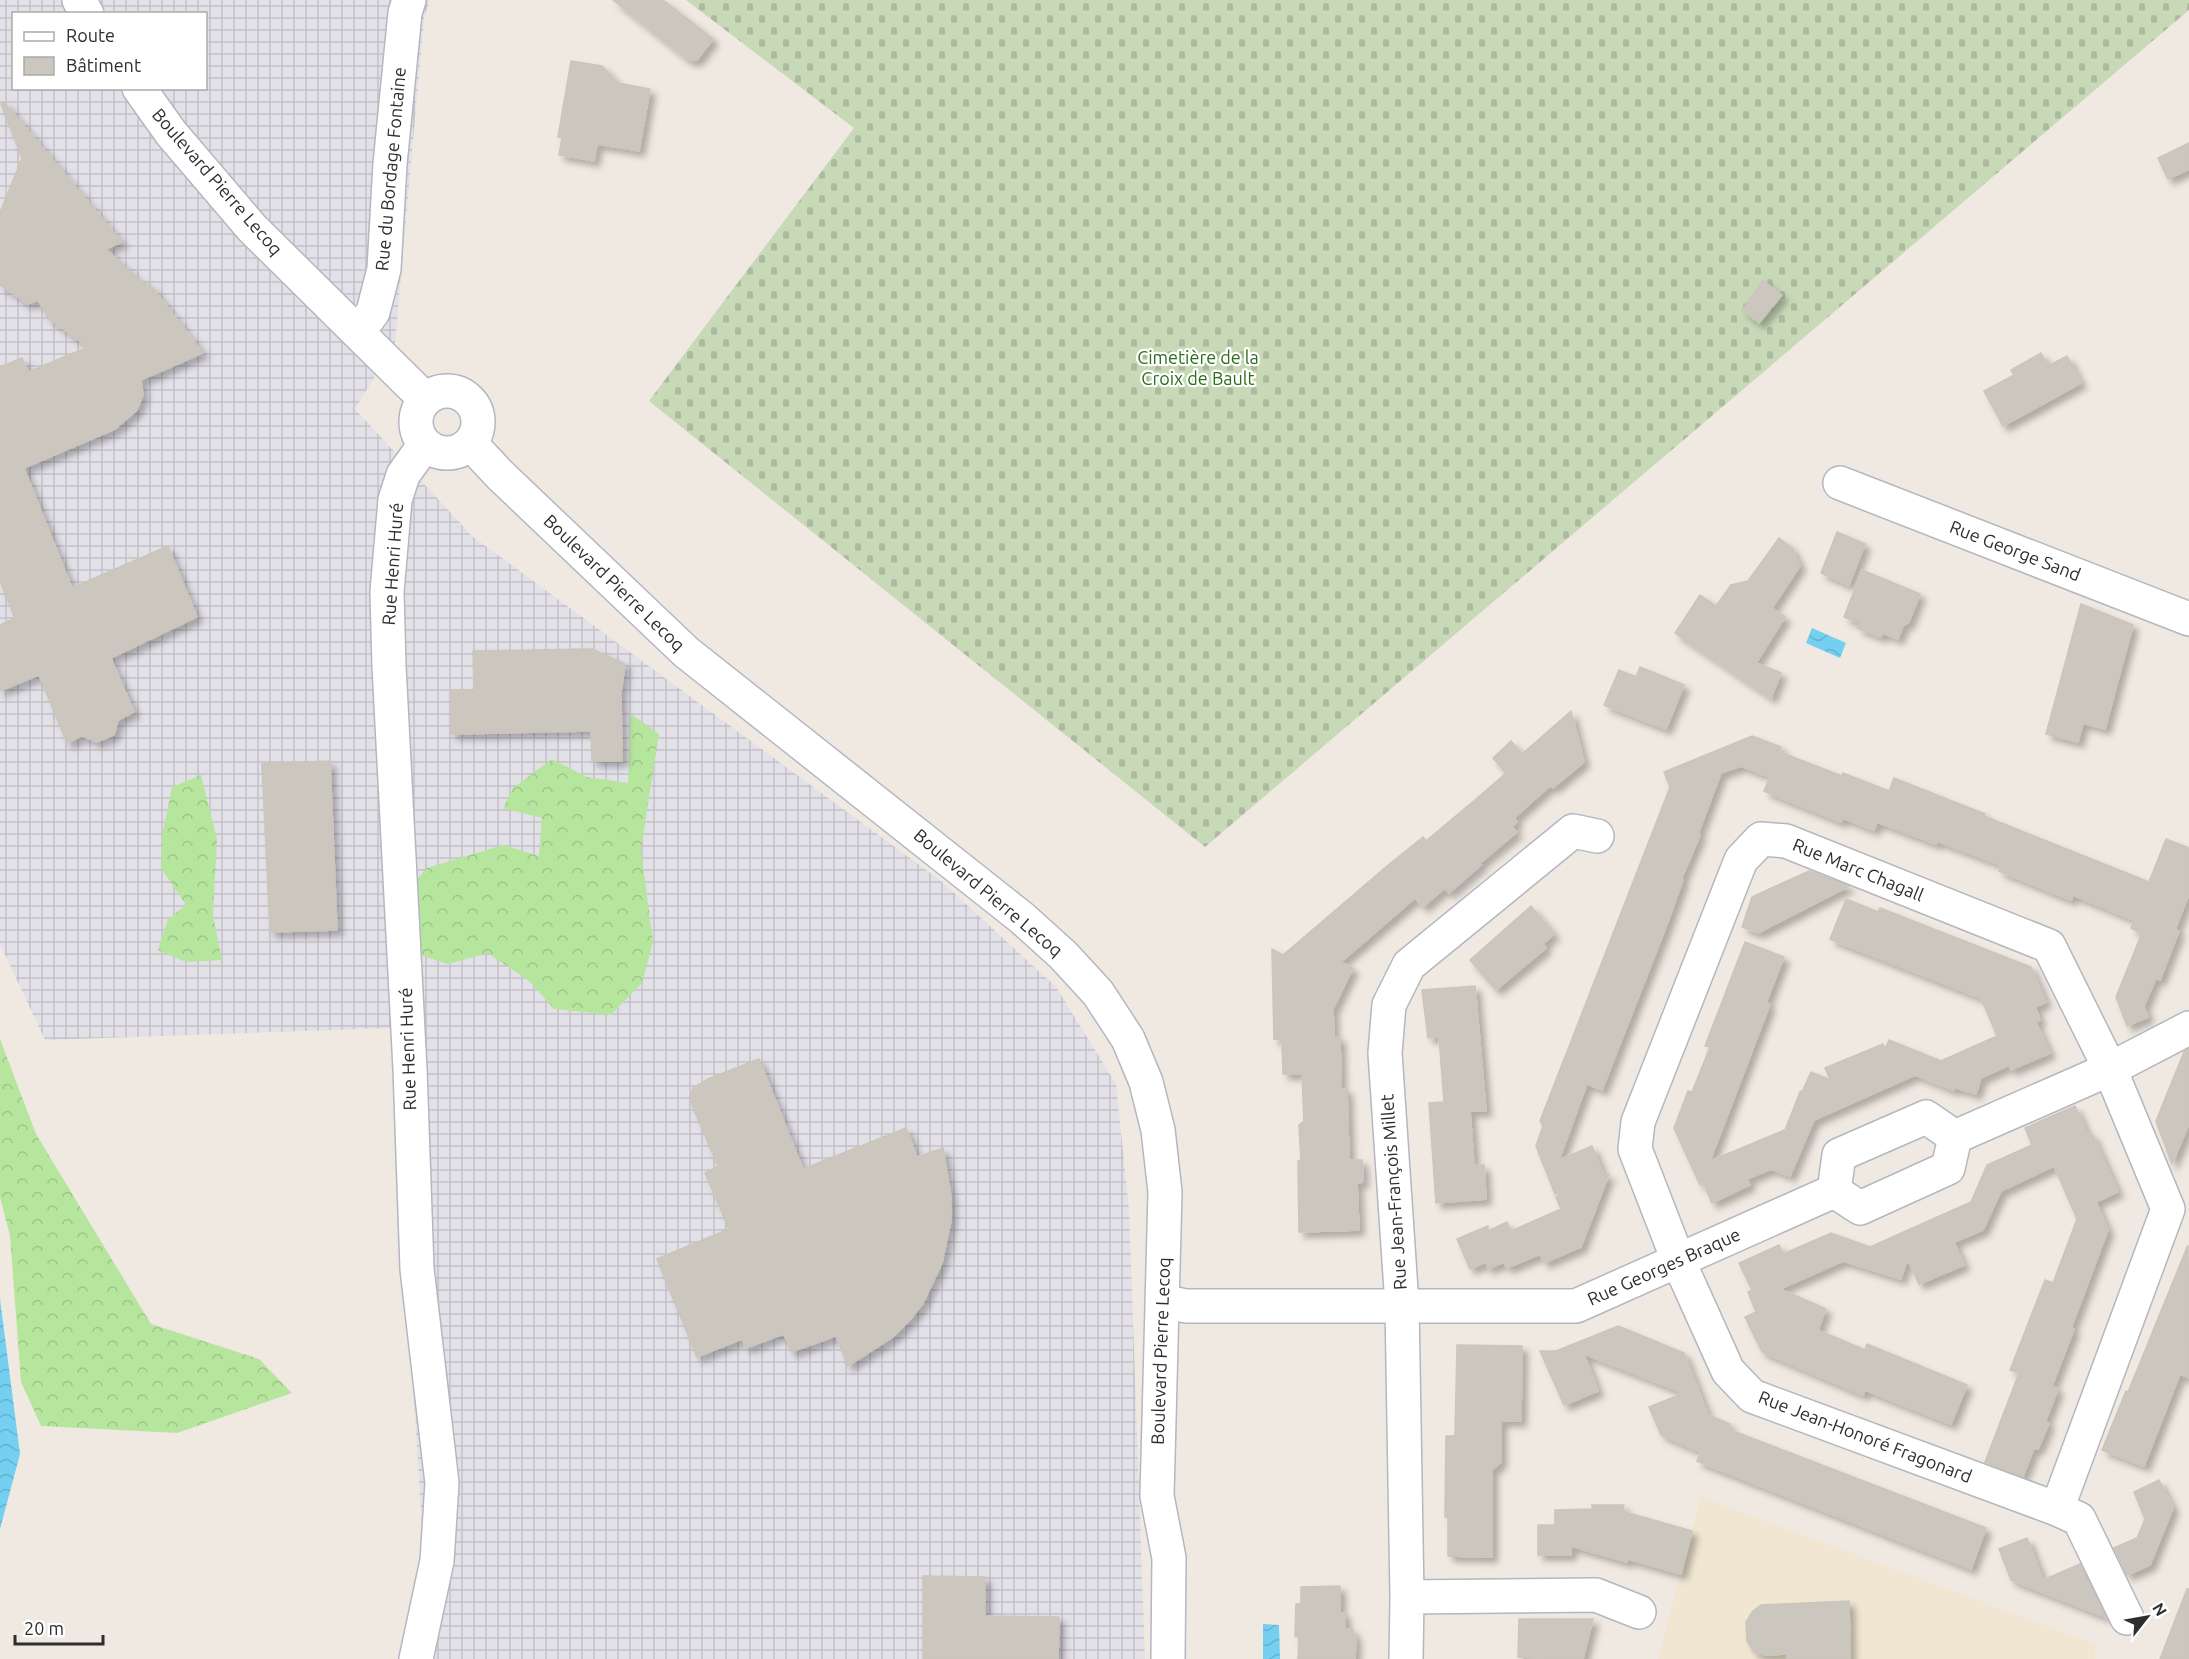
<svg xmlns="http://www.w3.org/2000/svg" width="2189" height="1659" font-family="Ubuntu,sans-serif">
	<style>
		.industrial { fill: url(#industrial-grid); fill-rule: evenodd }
		.education { fill: #f0e6d1 }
		.forest { fill: url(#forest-crowns) }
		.cemetery { fill: url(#cemetery-stones) }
		.water { fill: url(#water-waves) }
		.building { fill: #cbc7bf; stroke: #cbc5ba; stroke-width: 1.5; filter: url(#shadow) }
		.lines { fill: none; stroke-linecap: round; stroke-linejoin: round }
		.minor-casing { stroke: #b4b7c1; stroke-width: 36 }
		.minor { stroke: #fff; stroke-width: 33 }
		.labels { text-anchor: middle; stroke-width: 4.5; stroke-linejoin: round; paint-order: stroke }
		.street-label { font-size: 18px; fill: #2e2e2e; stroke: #fff }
		.park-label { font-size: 18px; fill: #2c6e1b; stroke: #fff }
	</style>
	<defs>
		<pattern id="industrial-grid" width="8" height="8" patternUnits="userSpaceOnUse" patternTransform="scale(1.5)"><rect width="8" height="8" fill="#e3e1e8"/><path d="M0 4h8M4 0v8" fill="none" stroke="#c3c1c7"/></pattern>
		<pattern id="forest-crowns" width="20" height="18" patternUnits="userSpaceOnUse" patternTransform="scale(1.5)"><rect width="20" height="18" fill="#b6e59e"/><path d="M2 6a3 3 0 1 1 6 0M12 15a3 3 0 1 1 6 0" fill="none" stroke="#9dc588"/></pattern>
		<pattern id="cemetery-stones" width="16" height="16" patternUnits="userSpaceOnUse" patternTransform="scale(1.5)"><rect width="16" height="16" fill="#c8d9b8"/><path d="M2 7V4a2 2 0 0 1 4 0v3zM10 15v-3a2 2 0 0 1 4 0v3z" fill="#acbb9e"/></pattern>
		<pattern id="water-waves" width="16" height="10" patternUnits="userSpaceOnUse" patternTransform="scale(1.5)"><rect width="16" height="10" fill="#75cff0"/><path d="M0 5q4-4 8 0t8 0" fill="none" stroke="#66b2ce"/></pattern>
		<filter id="shadow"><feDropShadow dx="5.5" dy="5.5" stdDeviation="3" flood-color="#0004"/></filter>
	</defs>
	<rect width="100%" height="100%" fill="#efe9e1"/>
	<path class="industrial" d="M 0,0 L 430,0 L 424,18 L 395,343 L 355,409 L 472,536 L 941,881 L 1056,987 L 1116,1084 L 1129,1209 L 1145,1659 L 423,1659 L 429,1641 L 391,1028 L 45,1040 L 0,944 ZM 14,14 L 206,14 L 206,88 L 14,88 Z"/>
	<path class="education" d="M 1701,1497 L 2095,1644 L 2095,1659 L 1658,1659 Z"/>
	<path class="forest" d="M 631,714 L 659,734 L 641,849 L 653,942 L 642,983 L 611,1015 L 554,1009 L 529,981 L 488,953 L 448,964 L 414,953 L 412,885 L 427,868 L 503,845 L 539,856 L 542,818 L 503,808 L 513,788 L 552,759 L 587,777 L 628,783 Z
		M 201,775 L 217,839 L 213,915 L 222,960 L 186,962 L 158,950 L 168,919 L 186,905 L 161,868 L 162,836 L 172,787 Z
		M 0,1039 L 36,1134 L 151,1324 L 259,1359 L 292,1393 L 177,1433 L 41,1426 L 21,1382 L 10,1236 L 0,1197 Z"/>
	<path class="cemetery" d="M 686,0 L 2189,0 L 2189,10 L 1205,847 L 649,401 L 854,128 Z"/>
	<path class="water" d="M 1812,628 L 1846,643 L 1840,658 L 1806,643 Z
		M 0,1299 L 20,1454 L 0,1529 Z
		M 1263,1624 L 1279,1625 L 1280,1659 L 1263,1659 Z"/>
	<path class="building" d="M 613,0 L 663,0 L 713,39 L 697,60 L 688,60 Z
		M 571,61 L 602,66 L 618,83 L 650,89 L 639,151 L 597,144 L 594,161 L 559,155 L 562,138 L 558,137 Z
		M 4,102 L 122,242 L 106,249 L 139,280 L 153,288 L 203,353 L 141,380 L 143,395 L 137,410 L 115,429 L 24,468 L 72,588 L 168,546 L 197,617 L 111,658 L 134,712 L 118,720 L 114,735 L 97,742 L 82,736 L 67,743 L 39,675 L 0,691 L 0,625 L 15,618 L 0,581 L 0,367 L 22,358 L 28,372 L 88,347 L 49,319 L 38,300 L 28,304 L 0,285 L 0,213 L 22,158 L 1,104 Z
		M 2189,143 L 2189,169 L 2168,179 L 2158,158 Z
		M 1763,280 L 1782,295 L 1759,323 L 1742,310 Z
		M 2041,353 L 2048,366 L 2067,356 L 2081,383 L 2003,426 L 1984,391 L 2014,375 L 2011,370 Z
		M 1837,532 L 1865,544 L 1849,585 L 1821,573 Z
		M 1779,538 L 1792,548 L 1800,566 L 1772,608 L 1785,617 L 1756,663 L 1781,673 L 1771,698 L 1675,633 L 1700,595 L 1716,606 L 1731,585 L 1748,581 Z
		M 1862,570 L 1920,594 L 1909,622 L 1903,626 L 1898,639 L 1882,633 L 1881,637 L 1857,628 L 1860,623 L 1844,617 Z
		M 2081,604 L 2133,625 L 2105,729 L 2083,723 L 2078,742 L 2046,734 Z
		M 592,649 L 625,664 L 621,693 L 622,761 L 592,761 L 591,731 L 451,734 L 451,690 L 474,690 L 473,651 Z
		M 1640,667 L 1684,685 L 1666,729 L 1604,705 L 1619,670 L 1636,677 Z
		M 1571,711 L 1584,762 L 1553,788 L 1551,785 L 1514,818 L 1517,822 L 1512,827 L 1517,832 L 1479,864 L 1481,865 L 1449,893 L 1445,888 L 1423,907 L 1415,898 L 1341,962 L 1353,968 L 1333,1009 L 1334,1037 L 1340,1037 L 1341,1090 L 1347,1089 L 1349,1160 L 1362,1160 L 1363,1182 L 1357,1183 L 1359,1230 L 1299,1232 L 1298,1161 L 1301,1161 L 1299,1125 L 1304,1121 L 1302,1074 L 1283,1074 L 1282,1040 L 1274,1039 L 1272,949 L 1283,955 L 1387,866 L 1423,837 L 1426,841 L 1476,799 L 1506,773 L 1493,758 L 1511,741 L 1522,754 Z
		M 1752,736 L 1781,747 L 1780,752 L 1842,776 L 1843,773 L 1889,791 L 1894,778 L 1985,814 L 1984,816 L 2149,882 L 2166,839 L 2189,848 L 2189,894 L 2175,930 L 2179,931 L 2160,980 L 2156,978 L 2144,1006 L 2148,1017 L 2127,1026 L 2116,997 L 2142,933 L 2131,928 L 2134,920 L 2073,895 L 2071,900 L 1999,871 L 2001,865 L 1937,841 L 1936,844 L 1877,822 L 1874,830 L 1842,818 L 1841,822 L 1764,791 L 1770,777 L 1741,766 L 1732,769 L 1721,773 L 1698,834 L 1700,835 L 1681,880 L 1683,880 L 1666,927 L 1602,1090 L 1587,1084 L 1559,1160 L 1592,1146 L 1604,1176 L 1609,1174 L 1581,1247 L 1544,1263 L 1540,1254 L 1507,1268 L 1504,1262 L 1488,1269 L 1486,1262 L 1470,1269 L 1457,1239 L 1488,1226 L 1488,1231 L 1507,1222 L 1511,1231 L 1561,1209 L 1556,1197 L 1564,1193 L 1555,1194 L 1536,1146 L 1543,1126 L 1540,1121 L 1670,787 L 1664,772 Z
		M 330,761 L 337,930 L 270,932 L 262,764 Z
		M 1809,871 L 1849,886 L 1758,933 L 1742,927 L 1752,897 Z
		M 1846,899 L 1878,912 L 1880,908 L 2031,967 L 2046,1002 L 2035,1007 L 2040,1020 L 2036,1022 L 2050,1053 L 2011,1070 L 2009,1065 L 1981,1078 L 1976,1094 L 1956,1088 L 1953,1090 L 1915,1075 L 1814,1120 L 1790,1176 L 1771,1169 L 1747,1179 L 1750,1185 L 1712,1203 L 1702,1180 L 1700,1185 L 1674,1128 L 1688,1091 L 1692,1092 L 1710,1047 L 1705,1046 L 1745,942 L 1784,957 L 1766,1003 L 1770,1004 L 1710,1161 L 1785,1130 L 1800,1092 L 1803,1090 L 1811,1072 L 1828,1079 L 1830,1079 L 1825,1068 L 1883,1044 L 1885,1049 L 1889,1040 L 1941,1061 L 1997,1036 L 1981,998 L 1830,939 Z
		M 1531,906 L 1554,934 L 1543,944 L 1546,948 L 1496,990 L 1470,960 Z
		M 1475,986 L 1486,1111 L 1470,1111 L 1474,1165 L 1484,1165 L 1486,1199 L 1436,1203 L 1429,1103 L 1444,1102 L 1439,1037 L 1428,1038 L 1422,990 Z
		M 2189,1049 L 2189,1124 L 2172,1164 L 2156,1121 L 2184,1052 Z
		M 759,1059 L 803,1169 L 906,1128 L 917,1157 L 943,1148 L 951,1197 L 951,1220 L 942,1263 L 923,1303 L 911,1319 L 893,1337 L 848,1366 L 836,1336 L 791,1352 L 784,1334 L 746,1348 L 742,1339 L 697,1357 L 657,1259 L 729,1229 L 705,1173 L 718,1166 L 694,1110 L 690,1097 L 693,1088 L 708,1079 Z
		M 2075,1106 L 2088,1135 L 2092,1134 L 2118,1192 L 2096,1202 L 2108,1230 L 2071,1328 L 2074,1329 L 2052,1386 L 2058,1389 L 2045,1422 L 2049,1423 L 2038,1449 L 2034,1448 L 2023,1476 L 1985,1462 L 2019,1373 L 2010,1370 L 2045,1280 L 2053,1283 L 2077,1219 L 2054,1166 L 2001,1191 L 1983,1230 L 1954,1242 L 1964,1265 L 1919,1284 L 1909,1262 L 1906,1263 L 1901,1279 L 1843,1261 L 1780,1289 L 1826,1309 L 1818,1330 L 1865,1350 L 1867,1344 L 1967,1385 L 1951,1424 L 1865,1390 L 1863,1395 L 1762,1352 L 1745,1317 L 1756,1312 L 1748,1292 L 1752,1290 L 1739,1263 L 1779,1245 L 1783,1254 L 1831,1233 L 1870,1247 L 1971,1202 L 1987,1165 L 2032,1145 L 2025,1128 Z
		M 2188,1245 L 2189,1378 L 2180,1374 L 2144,1466 L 2102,1450 L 2126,1391 L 2128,1392 Z
		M 1618,1326 L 1684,1353 L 1708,1415 L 1730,1424 L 1728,1429 L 1986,1528 L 1971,1569 L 1697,1461 L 1701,1452 L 1661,1435 L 1649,1407 L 1684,1393 L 1584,1354 L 1598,1391 L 1564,1405 L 1540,1351 L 1556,1351 Z
		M 1457,1345 L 1522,1346 L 1521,1421 L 1501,1421 L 1501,1462 L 1492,1470 L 1492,1557 L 1448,1556 L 1448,1517 L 1445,1517 L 1446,1436 L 1455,1436 Z
		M 2159,1480 L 2173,1508 L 2150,1565 L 2127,1575 L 2114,1548 L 2137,1538 L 2145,1519 L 2134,1492 Z
		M 1592,1505 L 1624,1505 L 1622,1511 L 1692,1531 L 1681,1574 L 1628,1559 L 1627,1562 L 1571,1546 L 1571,1555 L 1538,1555 L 1538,1525 L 1555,1525 L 1555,1510 L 1592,1509 Z
		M 2027,1538 L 2043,1580 L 2080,1564 L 2106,1617 L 2011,1580 L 1999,1549 Z
		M 923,1576 L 985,1577 L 985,1616 L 1059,1617 L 1058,1659 L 923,1659 Z
		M 1340,1586 L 1340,1613 L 1345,1613 L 1345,1629 L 1353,1629 L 1353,1636 L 1356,1636 L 1355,1659 L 1298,1659 L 1299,1637 L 1295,1636 L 1296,1604 L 1301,1604 L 1301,1587 Z
		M 2187,1589 L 2189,1589 L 2189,1659 L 2160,1659 Z
		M 1849,1601 L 1850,1659 L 1787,1659 L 1787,1654 L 1765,1655 L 1754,1652 L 1747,1641 L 1746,1622 L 1752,1612 L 1761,1605 Z
		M 1519,1619 L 1593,1619 L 1583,1659 L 1518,1657 Z"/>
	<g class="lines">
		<defs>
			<path id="minor" d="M 79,0 L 87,14
				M 139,88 L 171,133 L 252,228 L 425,399
				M 358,332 L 373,312 L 384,269 L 390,164 L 405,13 L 409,0
				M416 422a31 31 0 1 1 62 0a31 31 0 1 1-62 0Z
				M 470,443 L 500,475 L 686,652 L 1022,918 L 1063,955 L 1098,993 L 1128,1039 L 1146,1082 L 1158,1130 L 1165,1192 L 1157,1496 L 1169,1558 L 1168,1659
				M 1840,483 L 2189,619
				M 1761,839 L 1786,841 L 2049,946 L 2110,1069 L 2168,1209 L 2057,1509 L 1752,1396 L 1728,1371 L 1678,1260 L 1635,1149 L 1638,1122 L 1741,860 Z
				M 1955,1137 L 2110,1069 L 2189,1028
				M 1834,1191 L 1839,1155 L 1926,1117 L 1955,1137
				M 1834,1191 L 1860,1208 L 1948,1168 L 1955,1137
				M 1163,1301 L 1186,1306 L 1576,1306 L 1834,1191
				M 2057,1509 L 2079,1519 L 2127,1618
				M 1407,1597 L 1596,1595 L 1639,1612
				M 416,1659 L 437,1561 L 442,1483 L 417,1269 L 410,1069 L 389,666 L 387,592 L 395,500 L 403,475 L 425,444
				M 1406,1659 L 1407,1597 L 1402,1305 L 1385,1053 L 1389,1005 L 1409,965 L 1573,831 L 1597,836"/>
		</defs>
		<use href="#minor" class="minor-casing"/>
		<use href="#minor" class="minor"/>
	</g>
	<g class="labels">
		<g class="street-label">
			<text transform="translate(391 169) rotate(-85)" y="6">Rue du Bordage Fontaine</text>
			<text transform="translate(217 182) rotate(49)" y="6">Boulevard Pierre Lecoq</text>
			<text transform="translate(2015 551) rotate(21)" y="6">Rue George Sand</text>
			<text transform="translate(393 564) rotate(-86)" y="6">Rue Henri Huré</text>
			<text transform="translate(614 583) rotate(44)" y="6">Boulevard Pierre Lecoq</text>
			<text transform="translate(1858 870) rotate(22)" y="6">Rue Marc Chagall</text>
			<text transform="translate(988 893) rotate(40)" y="6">Boulevard Pierre Lecoq</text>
			<text transform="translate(408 1049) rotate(-92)" y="6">Rue Henri Huré</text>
			<text transform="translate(1394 1192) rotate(-94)" y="6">Rue Jean-François Millet</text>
			<text transform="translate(1664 1267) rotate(-24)" y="6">Rue Georges Braque</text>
			<text transform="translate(1161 1351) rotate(-88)" y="6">Boulevard Pierre Lecoq</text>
			<text transform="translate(1865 1437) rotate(21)" y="6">Rue Jean-Honoré Fragonard</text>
		</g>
		<g class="park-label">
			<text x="1198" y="364">Cimetière de la<tspan x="1198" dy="21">Croix de Bault</tspan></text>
		</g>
	</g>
	<rect x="12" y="12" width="195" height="78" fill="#ffffff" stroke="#ababab" stroke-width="1.5"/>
	<rect x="24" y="32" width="30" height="9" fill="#ffffff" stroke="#ababab" stroke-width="1.5"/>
	<text x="66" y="42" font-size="18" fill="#2e2e2e">Route</text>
	<rect x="24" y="57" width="30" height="18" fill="#cbc7bf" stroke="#ababab" stroke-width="1.5"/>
	<text x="66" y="72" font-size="18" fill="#2e2e2e">Bâtiment</text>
	<g transform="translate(2147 1617) rotate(59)" stroke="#ffffff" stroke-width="4.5" paint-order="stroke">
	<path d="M0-4.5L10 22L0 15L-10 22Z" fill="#2e2e2e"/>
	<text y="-9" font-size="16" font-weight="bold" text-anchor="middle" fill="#2e2e2e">N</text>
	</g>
	<path d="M15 1635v9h88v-9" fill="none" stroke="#2e2e2e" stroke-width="3"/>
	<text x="24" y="1635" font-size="18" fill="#2e2e2e" stroke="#ffffff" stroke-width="4.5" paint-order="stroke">20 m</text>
</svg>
